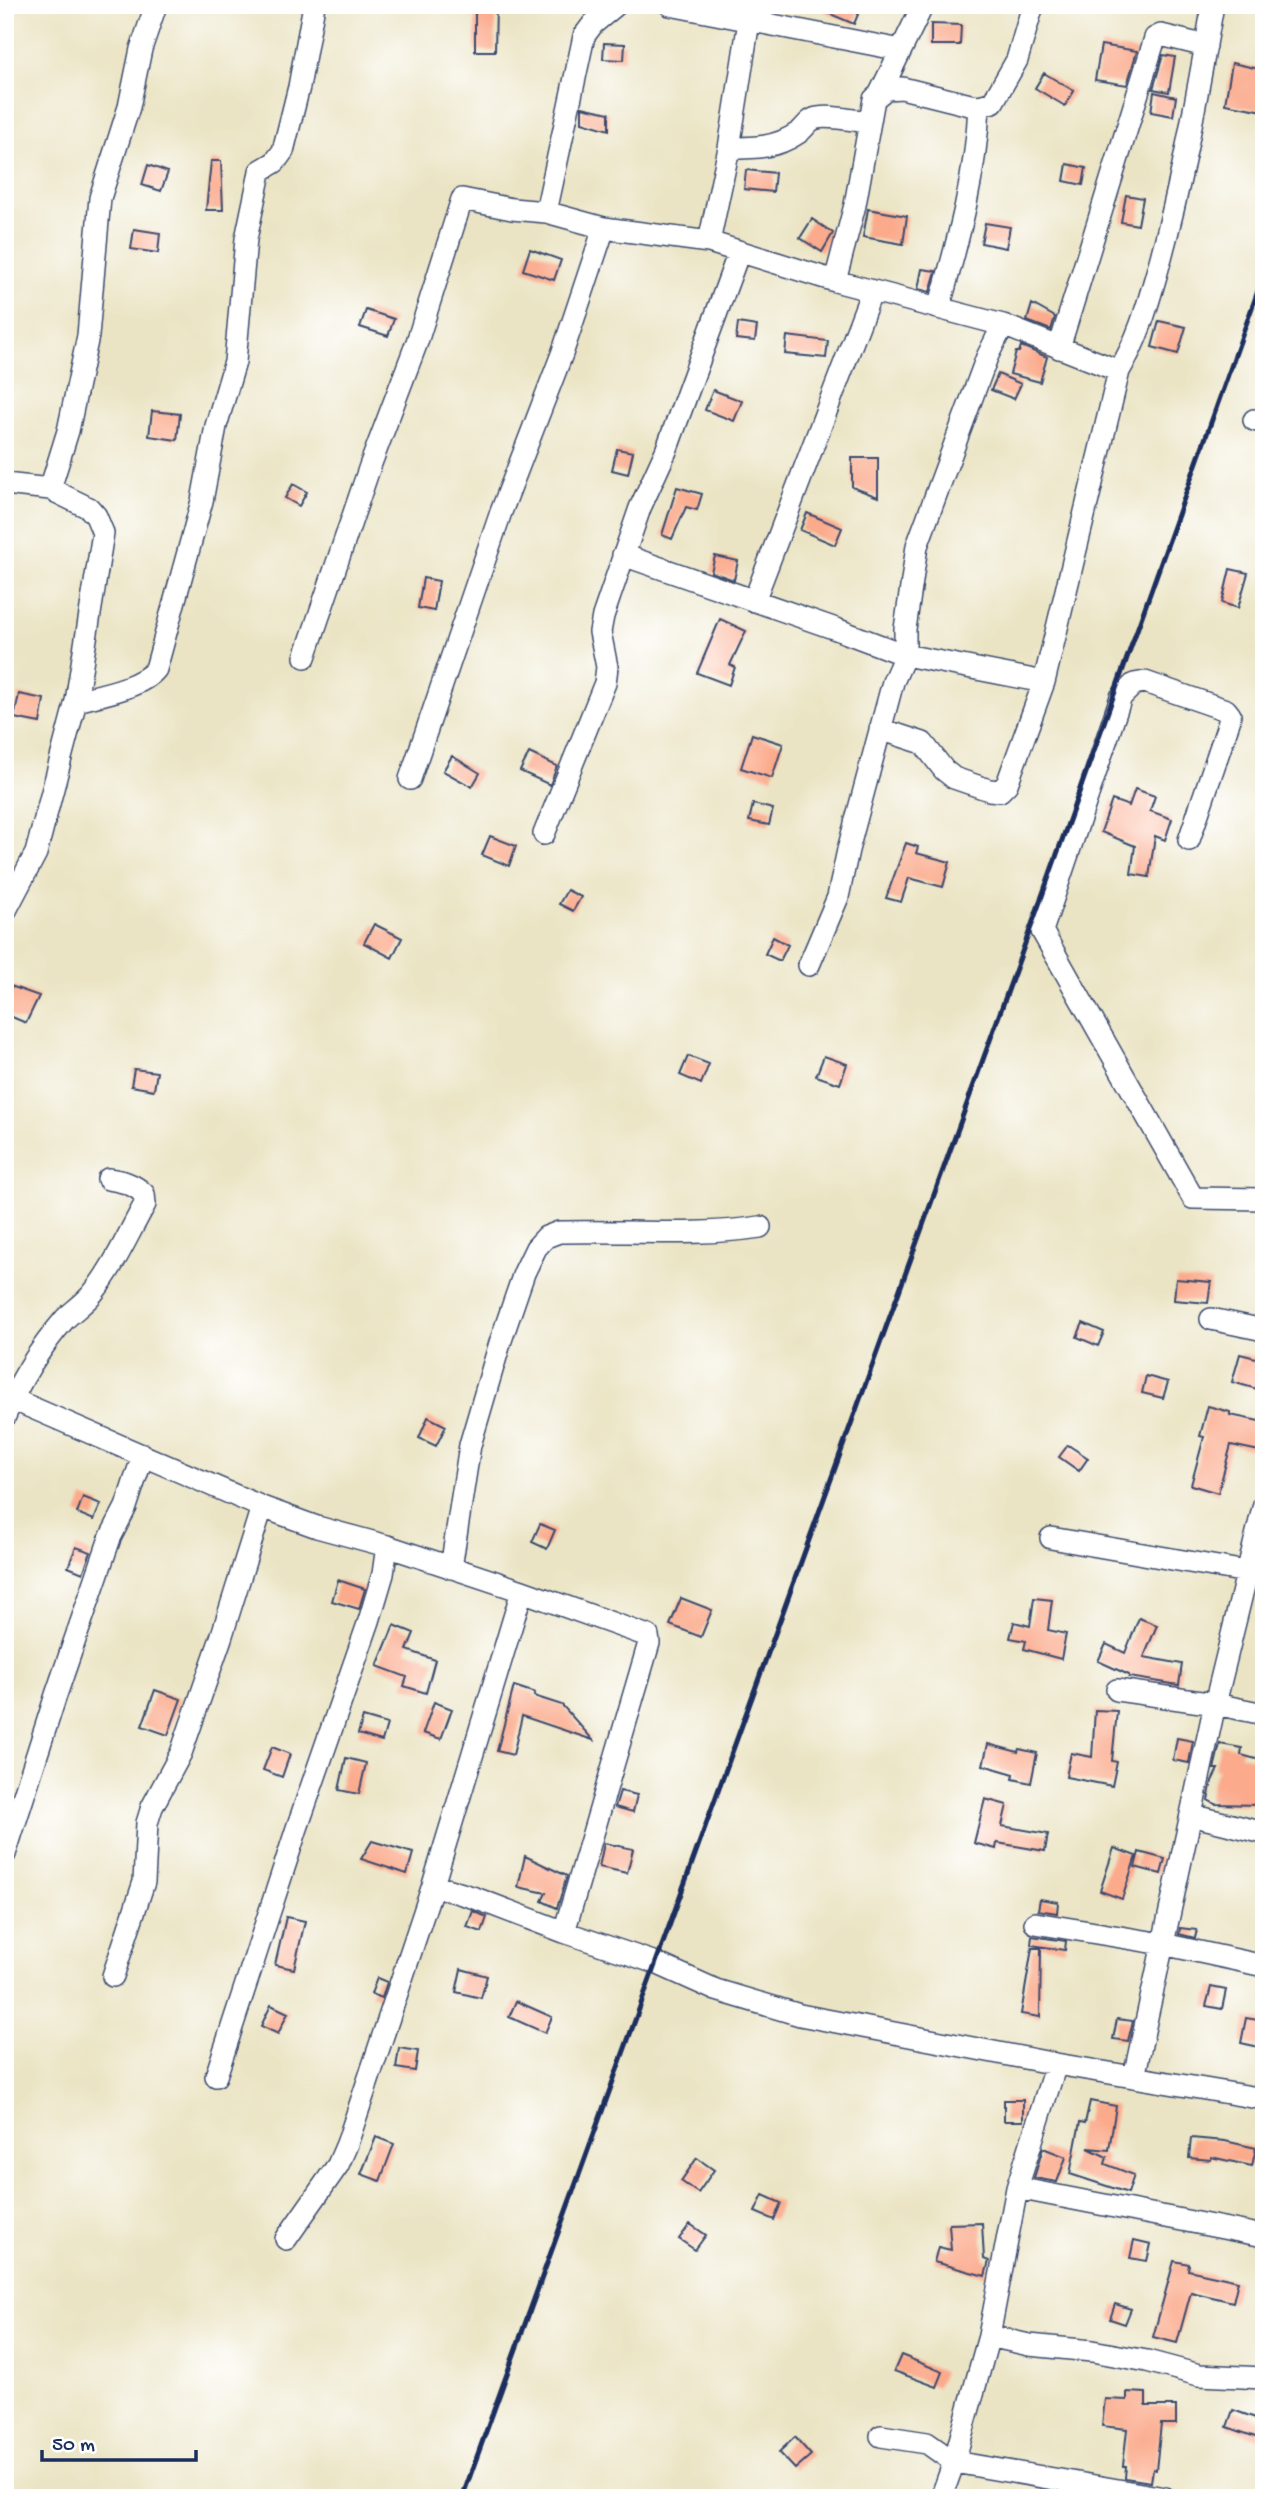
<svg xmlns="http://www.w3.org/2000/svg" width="1269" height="2503" font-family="'Gochi Hand',sans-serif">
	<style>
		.building { fill: #fbaa8c }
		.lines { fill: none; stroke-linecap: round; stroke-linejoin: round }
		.minor-casing { stroke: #3a4a6d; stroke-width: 24 }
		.minor { stroke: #fff; stroke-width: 21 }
		.rail { stroke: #1b2f5e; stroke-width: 5 }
	</style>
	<rect width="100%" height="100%" fill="#fff"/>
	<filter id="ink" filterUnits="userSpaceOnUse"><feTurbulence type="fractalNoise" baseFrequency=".0143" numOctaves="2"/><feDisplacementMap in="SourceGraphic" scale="14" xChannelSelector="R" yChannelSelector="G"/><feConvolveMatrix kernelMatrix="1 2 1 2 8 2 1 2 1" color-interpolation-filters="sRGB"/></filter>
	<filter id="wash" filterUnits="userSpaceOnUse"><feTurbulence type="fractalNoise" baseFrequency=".00686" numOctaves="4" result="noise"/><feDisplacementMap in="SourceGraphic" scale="28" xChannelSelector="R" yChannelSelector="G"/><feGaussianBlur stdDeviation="1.57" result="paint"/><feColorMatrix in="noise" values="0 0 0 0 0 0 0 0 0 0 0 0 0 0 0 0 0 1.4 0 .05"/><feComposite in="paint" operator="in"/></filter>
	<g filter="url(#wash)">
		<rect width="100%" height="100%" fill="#ebe4c4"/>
		<g id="blocks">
			<path class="building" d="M 475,5 L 496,5 L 495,51 L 475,51 Z
				M 809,5 L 862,5 L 854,24 Z
				M 931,24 L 961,25 L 960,45 L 931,45 Z
				M 604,43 L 625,44 L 624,60 L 603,59 Z
				M 1101,45 L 1137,51 L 1127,85 L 1095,80 Z
				M 1163,55 L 1175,57 L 1169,92 L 1153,89 Z
				M 1232,63 L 1264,70 L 1264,111 L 1225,104 Z
				M 1044,73 L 1074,91 L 1065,106 L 1035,88 Z
				M 1154,92 L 1176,97 L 1173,116 L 1151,112 Z
				M 582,107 L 609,113 L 609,130 L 582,122 Z
				M 211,161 L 221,161 L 223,210 L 206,210 Z
				M 1067,164 L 1086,168 L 1083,185 L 1064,181 Z
				M 148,165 L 168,172 L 161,191 L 142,185 Z
				M 746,170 L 775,173 L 773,192 L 744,189 Z
				M 1126,195 L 1143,198 L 1138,225 L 1121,222 Z
				M 868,209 L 907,216 L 903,244 L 863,237 Z
				M 812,219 L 833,233 L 822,252 L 800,238 Z
				M 985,223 L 1010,227 L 1006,248 L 981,243 Z
				M 134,229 L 160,233 L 158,253 L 131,249 Z
				M 530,249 L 561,260 L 554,280 L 523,270 Z
				M 922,269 L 936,271 L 930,292 L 918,289 Z
				M 1032,304 L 1055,317 L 1051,330 L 1027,321 Z
				M 366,310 L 394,319 L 388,336 L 360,327 Z
				M 1159,321 L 1186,327 L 1178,354 L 1152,347 Z
				M 738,323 L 757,326 L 755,341 L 736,339 Z
				M 787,336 L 828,341 L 826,358 L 785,354 Z
				M 1021,346 L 1047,357 L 1040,382 L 1010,374 L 1016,352 L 1019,352 Z
				M 998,374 L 1021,384 L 1014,399 L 991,390 Z
				M 713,390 L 742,401 L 734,421 L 705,410 Z
				M 152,411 L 180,414 L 177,440 L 149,436 Z
				M 617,449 L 633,452 L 628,474 L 612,470 Z
				M 852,458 L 878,458 L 878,497 L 852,487 Z
				M 293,484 L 307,492 L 299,506 L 285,498 Z
				M 677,487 L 702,494 L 697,510 L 686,507 L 672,539 L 662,535 Z
				M 807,513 L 842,528 L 835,545 L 800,530 Z
				M 715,556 L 738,561 L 734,580 L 711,572 Z
				M 1230,569 L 1248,573 L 1238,608 L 1222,603 Z
				M 423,578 L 439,581 L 434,611 L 418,608 Z
				M 720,619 L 746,631 L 730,665 L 735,667 L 729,685 L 697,673 Z
				M 19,694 L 44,699 L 40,723 L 14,718 Z
				M 752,734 L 783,744 L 772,778 L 741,768 Z
				M 529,753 L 557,766 L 550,785 L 520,771 Z
				M 452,756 L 480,773 L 472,787 L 443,771 Z
				M 1135,789 L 1155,796 L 1150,811 L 1172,819 L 1165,840 L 1155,836 L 1149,877 L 1131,874 L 1135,846 L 1101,832 L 1112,800 L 1129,806 Z
				M 753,804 L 773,809 L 769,825 L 749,821 Z
				M 490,836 L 516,846 L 509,866 L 482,855 Z
				M 906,843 L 918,847 L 916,853 L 950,862 L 943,887 L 909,878 L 901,902 L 886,898 Z
				M 567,890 L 581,897 L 573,911 L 559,904 Z
				M 374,924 L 402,938 L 392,958 L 364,943 Z
				M 773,937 L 788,945 L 780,961 L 765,954 Z
				M 5,984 L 39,996 L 26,1023 L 5,1014 Z
				M 688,1056 L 709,1064 L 701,1084 L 680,1075 Z
				M 824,1056 L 847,1064 L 840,1084 L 816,1076 Z
				M 134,1069 L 157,1072 L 154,1090 L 131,1086 Z
				M 1176,1279 L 1211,1282 L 1208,1303 L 1174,1300 Z
				M 1083,1323 L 1104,1332 L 1098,1346 L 1077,1337 Z
				M 1240,1354 L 1264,1360 L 1264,1391 L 1232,1382 Z
				M 1146,1376 L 1168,1382 L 1163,1398 L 1142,1393 Z
				M 1208,1406 L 1230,1412 L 1230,1415 L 1264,1422 L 1264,1452 L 1231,1445 L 1218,1493 L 1191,1485 L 1204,1437 L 1200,1436 Z
				M 428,1417 L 446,1426 L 436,1446 L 419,1438 Z
				M 1068,1445 L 1088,1458 L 1079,1471 L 1059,1457 Z
				M 83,1497 L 101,1504 L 94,1520 L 77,1513 Z
				M 540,1524 L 555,1530 L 547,1549 L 532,1542 Z
				M 76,1547 L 91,1552 L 83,1573 L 68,1567 Z
				M 338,1580 L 365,1589 L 359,1609 L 332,1601 Z
				M 681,1598 L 712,1610 L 701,1637 L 670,1625 Z
				M 1034,1598 L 1052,1600 L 1048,1630 L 1066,1634 L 1061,1659 L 1024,1649 L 1026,1641 L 1010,1638 L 1014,1622 L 1030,1626 Z
				M 1139,1618 L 1157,1625 L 1144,1657 L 1182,1664 L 1179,1685 L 1129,1677 L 1129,1675 L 1098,1661 L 1106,1644 L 1125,1653 Z
				M 394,1625 L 414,1633 L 407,1650 L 435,1660 L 426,1693 L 404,1686 L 407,1677 L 377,1666 Z
				M 514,1686 L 535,1693 L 534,1696 L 562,1705 L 593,1740 L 522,1716 L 513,1755 L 497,1751 Z
				M 155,1690 L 181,1699 L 168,1735 L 142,1726 Z
				M 434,1702 L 452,1709 L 441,1739 L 423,1733 Z
				M 1095,1710 L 1117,1711 L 1112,1761 L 1117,1762 L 1112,1786 L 1066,1777 L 1071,1753 L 1092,1757 Z
				M 363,1717 L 387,1724 L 382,1741 L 358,1734 Z
				M 1177,1738 L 1193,1741 L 1189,1763 L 1173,1760 Z
				M 988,1744 L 1018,1752 L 1019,1749 L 1037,1753 L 1031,1783 L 1013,1779 L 1014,1774 L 983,1765 Z
				M 1220,1744 L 1242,1748 L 1241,1755 L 1260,1760 L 1258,1805 L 1215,1804 L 1208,1800 L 1212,1781 L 1218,1769 L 1214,1769 Z
				M 272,1747 L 290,1754 L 282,1777 L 263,1770 Z
				M 346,1758 L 366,1763 L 359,1794 L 339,1790 Z
				M 620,1791 L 637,1795 L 633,1812 L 615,1807 Z
				M 985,1799 L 1007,1805 L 1002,1826 L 1048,1834 L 1045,1851 L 997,1843 L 996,1849 L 974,1843 Z
				M 372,1841 L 413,1853 L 407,1874 L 361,1859 Z
				M 604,1843 L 633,1849 L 627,1873 L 599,1867 Z
				M 1114,1848 L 1136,1856 L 1122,1899 L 1100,1891 Z
				M 1139,1852 L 1165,1859 L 1161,1874 L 1135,1867 Z
				M 525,1856 L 567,1876 L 557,1908 L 542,1901 L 546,1893 L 518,1887 Z
				M 1040,1899 L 1058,1902 L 1057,1913 L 1038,1910 Z
				M 473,1911 L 487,1917 L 482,1932 L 467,1927 Z
				M 286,1917 L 305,1921 L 294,1969 L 275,1965 Z
				M 1180,1928 L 1197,1930 L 1195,1938 L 1179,1934 Z
				M 1032,1936 L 1066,1941 L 1065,1950 L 1031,1945 Z
				M 1032,1948 L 1041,1948 L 1040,2017 L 1021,2014 Z
				M 461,1969 L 487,1976 L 481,1998 L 456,1992 Z
				M 377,1978 L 387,1982 L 382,1998 L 371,1994 Z
				M 1211,1987 L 1226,1990 L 1222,2009 L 1206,2006 Z
				M 516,2001 L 552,2017 L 545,2033 L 509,2017 Z
				M 271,2005 L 288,2013 L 278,2034 L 261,2026 Z
				M 1246,2018 L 1264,2021 L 1259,2047 L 1241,2043 Z
				M 1117,2019 L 1133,2021 L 1128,2041 L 1113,2039 Z
				M 399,2048 L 418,2051 L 415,2071 L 396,2068 Z
				M 1004,2100 L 1023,2100 L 1023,2121 L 1004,2121 Z
				M 1090,2101 L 1116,2106 L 1109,2150 L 1088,2148 L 1107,2157 L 1105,2164 L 1134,2175 L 1128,2193 L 1070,2174 L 1080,2122 L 1085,2123 Z
				M 376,2137 L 394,2144 L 380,2181 L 361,2174 Z
				M 1191,2138 L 1225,2141 L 1256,2148 L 1252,2166 L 1211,2157 L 1211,2160 L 1189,2158 Z
				M 1043,2148 L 1066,2157 L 1057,2182 L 1034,2178 Z
				M 697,2158 L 714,2170 L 698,2193 L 681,2181 Z
				M 763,2195 L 781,2203 L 774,2220 L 755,2212 Z
				M 982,2223 L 984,2259 L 989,2261 L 985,2276 L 934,2262 L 938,2247 L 951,2250 L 949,2224 Z
				M 690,2224 L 706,2235 L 695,2250 L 679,2239 Z
				M 1134,2240 L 1151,2244 L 1147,2261 L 1130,2258 Z
				M 1174,2261 L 1189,2264 L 1188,2270 L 1238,2281 L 1233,2302 L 1191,2292 L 1177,2343 L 1153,2337 Z
				M 1115,2304 L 1131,2309 L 1125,2324 L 1110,2319 Z
				M 901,2355 L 943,2372 L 937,2387 L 894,2371 Z
				M 1127,2392 L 1146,2393 L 1146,2406 L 1176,2406 L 1176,2424 L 1161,2424 L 1156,2470 L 1153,2469 L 1151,2482 L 1125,2478 L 1126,2466 L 1123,2466 L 1127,2429 L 1102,2426 L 1105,2399 L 1127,2400 Z
				M 1233,2410 L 1264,2421 L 1264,2440 L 1227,2427 Z
				M 795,2437 L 811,2455 L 795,2469 L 779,2452 Z"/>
		</g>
	</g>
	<g filter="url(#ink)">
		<use href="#blocks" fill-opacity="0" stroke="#3a4a6d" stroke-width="2"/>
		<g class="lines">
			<defs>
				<path id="minor" d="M 670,5 L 901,50
					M 880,93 L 923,5
					M 729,148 C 755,148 776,148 798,133 C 804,129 808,121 814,119 C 825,114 857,121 869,122
					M 546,212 L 584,36 L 593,24 L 616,5
					M 709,242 L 729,148 L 749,21
					M 835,281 L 855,205 L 874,99 L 886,89 L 902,88 L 970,105 L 979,106 L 993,102 L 1017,60 L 1033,5
					M 939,308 C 958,240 976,177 979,106
					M 1059,348 L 1155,38 L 1161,35 L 1206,46
					M 1254,420 L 1264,423
					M 5,484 L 50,489 L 89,508 L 96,516 L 103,533 L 76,701 L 36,853 L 5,912
					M 50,489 L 68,431 L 88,336 L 100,198 L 129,107 L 141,49 L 156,5
					M 623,555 L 836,629 L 905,655 L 1044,682
					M 754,601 L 872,291
					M 305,657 L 370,466 L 417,342 L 462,199 L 512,209 L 546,212 L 604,228 L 709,242 L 835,281 L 1003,325 L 1119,371
					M 76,701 C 99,695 141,688 156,669 L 202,501 L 216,426 L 235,362 L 246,239 L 259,177 L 260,171 L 275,162 L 283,151 L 299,87 L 314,5
					M 880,729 L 923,743 L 944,770 L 954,778 L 989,790 L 1000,791 L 1007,784 L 1044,682 L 1119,371 C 1138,340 1147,307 1157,272 C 1182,184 1197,95 1213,5
					M 410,779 L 501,512 L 562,354 L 604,228
					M 544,834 L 605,683 L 607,667 L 600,632 L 603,616 L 640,508 L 666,451 L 739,252
					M 1189,840 L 1229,722 L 1230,715 L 1226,710 L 1145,682 L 1134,684 L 1121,697 L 1042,931 L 1193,1198 L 1264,1199
					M 809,965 L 838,897 L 848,850 L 893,682 L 905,655 L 905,629 L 917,546 L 987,357 L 1003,325
					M 1211,1319 L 1264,1330
					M 5,1396 L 262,1507 L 317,1527 L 387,1546 L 522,1591 L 648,1636 L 649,1643 L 564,1932
					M 5,1416 C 19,1381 41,1347 65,1319 C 74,1310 85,1303 93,1293 C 114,1267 128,1234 145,1204 L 144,1194 C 134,1184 123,1181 108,1179
					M 1051,1538 L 1264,1575
					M 451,1568 L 470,1445 L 500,1343 L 524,1273 L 536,1248 L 546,1237 L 559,1232 C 626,1230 694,1237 760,1227
					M 1117,1690 L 1215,1704 L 1264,1714
					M 1191,1815 L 1264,1833
					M 5,1854 L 56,1695 L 110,1538 L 126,1507 L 143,1455
					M 433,1885 L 475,1898 L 564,1932 L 656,1963 L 716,1990 L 800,2015 L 1056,2064 L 1264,2099
					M 1035,1923 L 1163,1944 L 1264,1966
					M 113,1976 L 144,1882 L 147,1823 L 152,1807 L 181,1753 L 221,1638 L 262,1507
					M 216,2076 L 297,1828 L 369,1621 L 383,1574 L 387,1546
					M 1134,2077 L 1215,1704 L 1264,1504
					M 1017,2188 L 1264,2236
					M 286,2239 L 338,2165 L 347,2144 L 433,1885 L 522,1591
					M 989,2336 L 1029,2345 L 1092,2351 L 1147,2361 L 1199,2375 L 1264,2378
					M 881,2436 L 927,2443 L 954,2462 L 1165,2498
					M 941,2498 L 954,2462 L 989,2336 L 1017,2188 L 1056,2064"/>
			</defs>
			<use href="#minor" class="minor-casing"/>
			<use href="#minor" class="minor"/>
			<path class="rail" d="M 462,2498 L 1031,927 L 1264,274"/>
		</g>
	</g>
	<rect width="1269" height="2503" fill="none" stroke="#fff" stroke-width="28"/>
	<path d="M42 2450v10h154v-10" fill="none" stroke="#1b2f5e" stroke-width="3.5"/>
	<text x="52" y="2450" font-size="21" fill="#1b2f5e" stroke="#ffffff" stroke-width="5" paint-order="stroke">50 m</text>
</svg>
